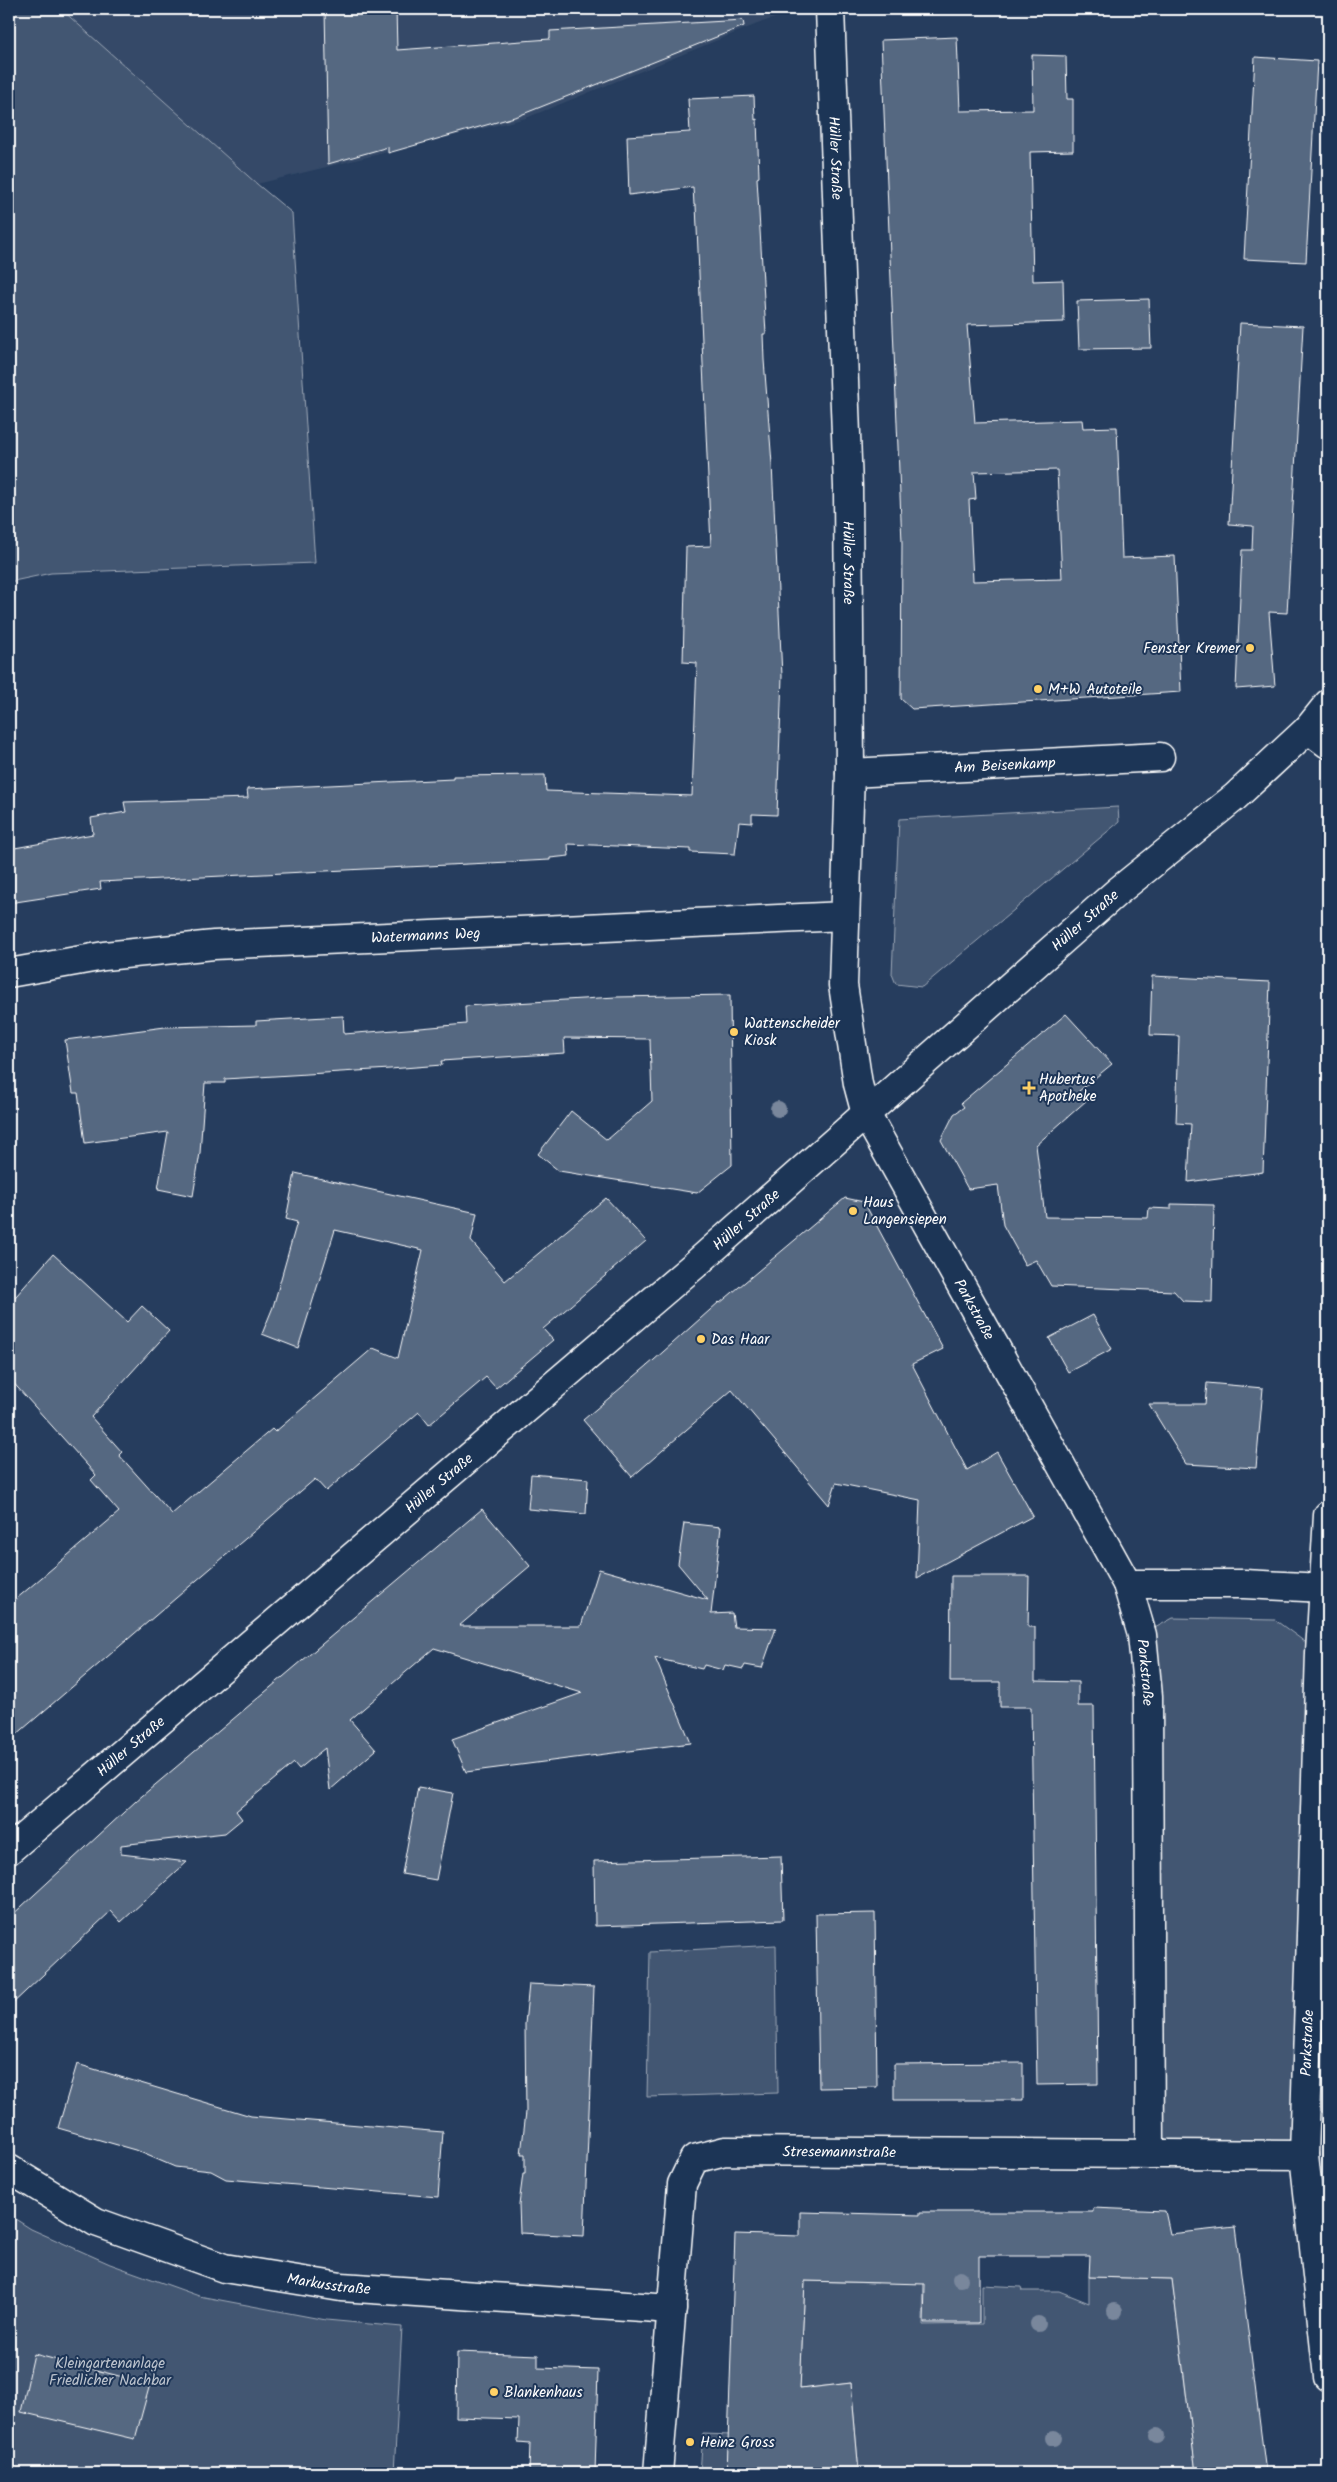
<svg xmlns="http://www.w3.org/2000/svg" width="1337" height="2482" font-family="Kalam,sans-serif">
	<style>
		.built { fill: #344a68 }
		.green { fill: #425672; stroke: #a0aab8 }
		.building { fill: #556781; stroke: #fff; fill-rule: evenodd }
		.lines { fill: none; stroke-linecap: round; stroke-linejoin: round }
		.minor-casing { stroke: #fff; stroke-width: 31 }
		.minor { stroke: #1d3557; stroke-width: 28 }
		.tree { fill: #79879c }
		.poi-dot { fill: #ffd166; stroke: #1d3557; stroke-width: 2 }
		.labels { text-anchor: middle; stroke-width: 4; stroke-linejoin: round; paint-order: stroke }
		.street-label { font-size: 15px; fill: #fff; stroke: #1d3557 }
		.poi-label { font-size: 15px; fill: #fff; stroke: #1d3557; text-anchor: start }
		.park-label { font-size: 15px; fill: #bdc4ce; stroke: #1d3557 }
	</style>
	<rect width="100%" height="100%" fill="#263d5e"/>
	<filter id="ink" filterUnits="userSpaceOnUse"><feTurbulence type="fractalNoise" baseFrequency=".02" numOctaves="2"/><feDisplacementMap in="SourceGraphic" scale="10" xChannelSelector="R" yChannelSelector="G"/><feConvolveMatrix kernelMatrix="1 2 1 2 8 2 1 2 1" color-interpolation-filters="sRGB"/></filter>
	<g filter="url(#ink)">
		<path class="built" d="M 61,9 L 804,9 L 762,22 L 526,118 L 257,184 Z"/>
		<path class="green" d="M 9,9 L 61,9 L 257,184 L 292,213 L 315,563 L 51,573 L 9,582 Z
			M 1118,807 L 1119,822 L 922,987 L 896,984 L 892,974 L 899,819 Z
			M 1173,1618 L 1275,1620 L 1320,1653 L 1304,2155 L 1150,2154 L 1142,1635 Z
			M 776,1945 L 778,2093 L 647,2097 L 650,1952 Z
			M 880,2214 L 924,2256 L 923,2325 L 982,2324 L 982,2285 L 1021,2287 L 1022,2291 L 1059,2291 L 1089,2303 L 1089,2277 L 1172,2279 L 1196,2473 L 859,2473 L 851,2383 L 800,2389 L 805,2281 L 878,2283 Z
			M 9,2215 L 31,2229 L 110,2264 L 199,2296 L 326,2320 L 402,2327 L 394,2473 L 9,2473 Z
			M 703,2434 L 788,2437 L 792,2473 L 700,2473 Z"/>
		<path class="building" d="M 325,9 L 396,9 L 397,50 L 550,39 L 550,31 L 743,20 L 744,26 L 518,116 L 388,153 L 388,147 L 328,164 Z
			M 957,37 L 960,111 L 1033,110 L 1032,55 L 1066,56 L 1067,99 L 1073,99 L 1073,151 L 1030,152 L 1033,281 L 1063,280 L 1064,322 L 967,325 L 975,423 L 1082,420 L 1083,428 L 1117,427 L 1122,558 L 1175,556 L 1181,692 L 912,709 L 901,699 L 902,543 L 881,40 ZM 1057,470 L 1062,579 L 973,581 L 969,500 L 976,499 L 974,472 Z
			M 1255,57 L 1317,61 L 1306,262 L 1244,259 Z
			M 754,96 L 755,120 L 757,119 L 759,177 L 757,178 L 766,334 L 763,334 L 764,360 L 772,464 L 782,676 L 777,815 L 752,814 L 752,823 L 739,822 L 735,854 L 690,852 L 690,849 L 568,844 L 569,856 L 550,858 L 550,860 L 100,882 L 101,889 L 9,903 L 9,849 L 93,834 L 91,818 L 126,812 L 124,802 L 248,798 L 247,789 L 453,779 L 453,776 L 545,775 L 546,791 L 692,796 L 697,663 L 683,662 L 686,547 L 711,546 L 696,205 L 694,205 L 693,187 L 629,195 L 627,136 L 690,132 L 688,99 Z
			M 1149,299 L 1151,348 L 1079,349 L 1077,301 Z
			M 1240,323 L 1303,326 L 1287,613 L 1269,612 L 1275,686 L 1236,689 L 1242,550 L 1252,550 L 1253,526 L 1229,524 Z
			M 1152,976 L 1270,982 L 1263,1172 L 1188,1182 L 1191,1124 L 1176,1123 L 1179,1036 L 1150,1035 Z
			M 730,995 L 732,1165 L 697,1193 L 559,1171 L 538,1154 L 571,1111 L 607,1140 L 652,1101 L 650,1039 L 564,1038 L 565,1053 L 441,1061 L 442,1065 L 390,1069 L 225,1079 L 225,1083 L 205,1083 L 200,1153 L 193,1196 L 158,1189 L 168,1132 L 85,1143 L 78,1093 L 73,1093 L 65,1040 L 165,1027 L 256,1025 L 256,1021 L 343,1016 L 344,1034 L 420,1028 L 466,1024 L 465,1006 L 616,997 Z
			M 1066,1014 L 1112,1064 L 1079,1091 L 1087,1100 L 1036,1145 L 1045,1217 L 1148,1218 L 1149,1208 L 1171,1209 L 1171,1204 L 1214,1205 L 1212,1302 L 1183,1301 L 1174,1291 L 1051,1286 L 1036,1260 L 1025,1265 L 1003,1225 L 998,1185 L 968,1189 L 941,1140 L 954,1114 L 964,1107 L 961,1103 Z
			M 295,1173 L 477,1213 L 471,1241 L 505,1281 L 606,1198 L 646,1241 L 543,1329 L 553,1340 L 496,1388 L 486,1377 L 429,1425 L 419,1412 L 326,1491 L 315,1479 L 9,1741 L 9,1605 L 119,1512 L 91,1480 L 96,1475 L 9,1378 L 9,1304 L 53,1254 L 127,1322 L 142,1306 L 169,1331 L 91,1417 L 122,1452 L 119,1455 L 172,1514 L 272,1429 L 275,1432 L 373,1348 L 398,1358 L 423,1250 L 335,1230 L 298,1348 L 262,1334 L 273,1307 L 297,1222 L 286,1219 Z
			M 845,1198 L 864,1202 L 943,1349 L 912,1364 L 967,1470 L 997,1452 L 1033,1516 L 917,1578 L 920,1500 L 836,1483 L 829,1505 L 732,1390 L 632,1477 L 583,1420 L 654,1360 L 719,1302 L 720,1303 Z
			M 1093,1315 L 1112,1349 L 1068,1372 L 1049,1338 Z
			M 1207,1383 L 1263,1388 L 1256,1468 L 1186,1464 L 1149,1404 L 1205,1404 Z
			M 531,1474 L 588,1479 L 586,1514 L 528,1509 Z
			M 482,1509 L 530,1566 L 459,1626 L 581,1626 L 599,1569 L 708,1600 L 678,1564 L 684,1523 L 721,1527 L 711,1614 L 732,1613 L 734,1627 L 776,1628 L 762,1668 L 745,1665 L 743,1669 L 725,1665 L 723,1670 L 704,1665 L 702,1669 L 655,1658 L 691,1743 L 466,1772 L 452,1739 L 582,1693 L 434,1648 L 350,1720 L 376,1750 L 330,1790 L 325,1748 L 299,1769 L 294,1763 L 236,1811 L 242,1819 L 225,1833 L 121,1845 L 121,1854 L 187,1862 L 121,1922 L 111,1911 L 9,2007 L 9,1918 L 136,1801 Z
			M 951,1576 L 1029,1576 L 1028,1627 L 1035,1627 L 1035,1681 L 1078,1682 L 1078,1706 L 1094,1706 L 1098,2084 L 1037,2085 L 1031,1707 L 1000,1707 L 1000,1682 L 950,1682 Z
			M 418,1787 L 453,1793 L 436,1880 L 402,1874 Z
			M 781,1856 L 783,1920 L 595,1926 L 594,1861 Z
			M 875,1913 L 877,2087 L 819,2088 L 816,1914 Z
			M 529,1984 L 594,1987 L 584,2236 L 520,2233 L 519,2204 L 523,2174 L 525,2174 L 525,2154 L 521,2154 L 526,2112 L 525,2024 Z
			M 1023,2063 L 1023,2100 L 894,2100 L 894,2064 Z
			M 77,2064 L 251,2116 L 443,2132 L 438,2197 L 226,2179 L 211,2171 L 175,2167 L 135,2150 L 58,2128 Z
			M 1093,2208 L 1165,2211 L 1170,2234 L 1235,2227 L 1266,2473 L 1196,2473 L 1172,2279 L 1089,2277 L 1090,2256 L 979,2256 L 979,2323 L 924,2323 L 925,2284 L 805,2281 L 800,2389 L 851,2383 L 859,2473 L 727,2473 L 735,2234 L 800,2236 L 800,2212 L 920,2215 L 920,2212 L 1093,2212 Z
			M 457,2352 L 538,2355 L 538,2368 L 598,2370 L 595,2473 L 529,2473 L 530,2443 L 518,2442 L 519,2419 L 456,2417 Z
			M 34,2354 L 150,2384 L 135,2439 L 21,2412 Z"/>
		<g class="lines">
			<defs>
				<g id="minor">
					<path id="s1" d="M 830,9 L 848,487 L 850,773 L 843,985 L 858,1084 L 866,1114 L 1127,1584 L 1142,1635 L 1148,1696 L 1150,2154"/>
					<path d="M 1308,729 L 1328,744"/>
					<path id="s2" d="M 850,773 L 1160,757"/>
					<path id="s3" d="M 9,973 L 104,956 L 214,945 L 845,916"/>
					<path d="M 1328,1515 L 1320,1653 L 1304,2155 L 1328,2377"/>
					<path d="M 1127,1584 L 1244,1584 L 1324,1588"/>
					<path id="s4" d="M 9,1850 L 697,1263 L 1117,892 L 1235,797 L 1308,729 L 1328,704"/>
					<path id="s5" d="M 9,2169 L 96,2222 L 224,2268 L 341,2287 L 672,2309"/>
					<path id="s6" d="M 658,2473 L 682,2184 L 694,2159 L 725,2151 L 1304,2155"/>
				</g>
			</defs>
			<use href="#minor" class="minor-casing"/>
			<use href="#minor" class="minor"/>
		</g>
		<g class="tree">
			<circle cx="778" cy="1109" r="8"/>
			<circle cx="960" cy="2279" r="8"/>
			<circle cx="1115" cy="2311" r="8"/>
			<circle cx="1038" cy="2324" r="8"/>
			<circle cx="1157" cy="2436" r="8"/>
			<circle cx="1054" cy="2438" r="8"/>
		</g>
	</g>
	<g class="poi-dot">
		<circle cx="1250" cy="648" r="5"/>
		<circle cx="1038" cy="689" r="5"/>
		<circle cx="734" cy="1032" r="5"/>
		<path d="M1026.5 1080.5h5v5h5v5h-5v5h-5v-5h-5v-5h5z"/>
		<circle cx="853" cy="1211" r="5"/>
		<circle cx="701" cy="1339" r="5"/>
		<circle cx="494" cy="2392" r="5"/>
		<circle cx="690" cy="2442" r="5"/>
	</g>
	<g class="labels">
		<g class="street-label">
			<text dy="5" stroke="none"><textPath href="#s1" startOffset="149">Hüller Straße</textPath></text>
			<text dy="5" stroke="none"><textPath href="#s1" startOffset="554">Hüller Straße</textPath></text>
			<text dy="5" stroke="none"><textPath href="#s2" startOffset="155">Am Beisenkamp</textPath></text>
			<text dy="5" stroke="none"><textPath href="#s4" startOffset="1422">Hüller Straße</textPath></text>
			<text dy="5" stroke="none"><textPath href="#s3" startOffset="419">Watermanns Weg</textPath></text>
			<text dy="5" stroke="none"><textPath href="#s4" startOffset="970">Hüller Straße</textPath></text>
			<text dy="5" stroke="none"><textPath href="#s1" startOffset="1331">Parkstraße</textPath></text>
			<text dy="5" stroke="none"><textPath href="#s4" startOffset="565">Hüller Straße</textPath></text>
			<text dy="5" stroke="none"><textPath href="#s1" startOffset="1736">Parkstraße</textPath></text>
			<text dy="5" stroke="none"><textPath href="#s4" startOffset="160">Hüller Straße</textPath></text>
			<text transform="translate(1307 2043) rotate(-88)" y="5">Parkstraße</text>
			<text dy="5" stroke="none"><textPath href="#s6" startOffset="464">Stresemannstraße</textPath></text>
			<text dy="5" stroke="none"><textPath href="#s5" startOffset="344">Markusstraße</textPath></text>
		</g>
		<g class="poi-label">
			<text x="1240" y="653" text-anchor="end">Fenster Kremer</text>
			<text x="1048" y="694">M+W Autoteile</text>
			<text x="744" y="1028">Wattenscheider<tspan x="744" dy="17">Kiosk</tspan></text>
			<text x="1039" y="1084">Hubertus<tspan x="1039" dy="17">Apotheke</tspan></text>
			<text x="863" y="1207">Haus<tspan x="863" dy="17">Langensiepen</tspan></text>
			<text x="711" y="1344">Das Haar</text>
			<text x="504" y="2397">Blankenhaus</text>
			<text x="700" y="2447">Heinz Gross</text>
		</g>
		<g class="park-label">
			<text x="110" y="2368">Kleingartenanlage<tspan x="110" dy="17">Friedlicher Nachbar</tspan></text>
		</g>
	</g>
	<rect width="1337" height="2482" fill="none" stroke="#1d3557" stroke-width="30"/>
	<rect x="15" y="15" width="1307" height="2452" fill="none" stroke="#fff" stroke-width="2" filter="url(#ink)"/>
</svg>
